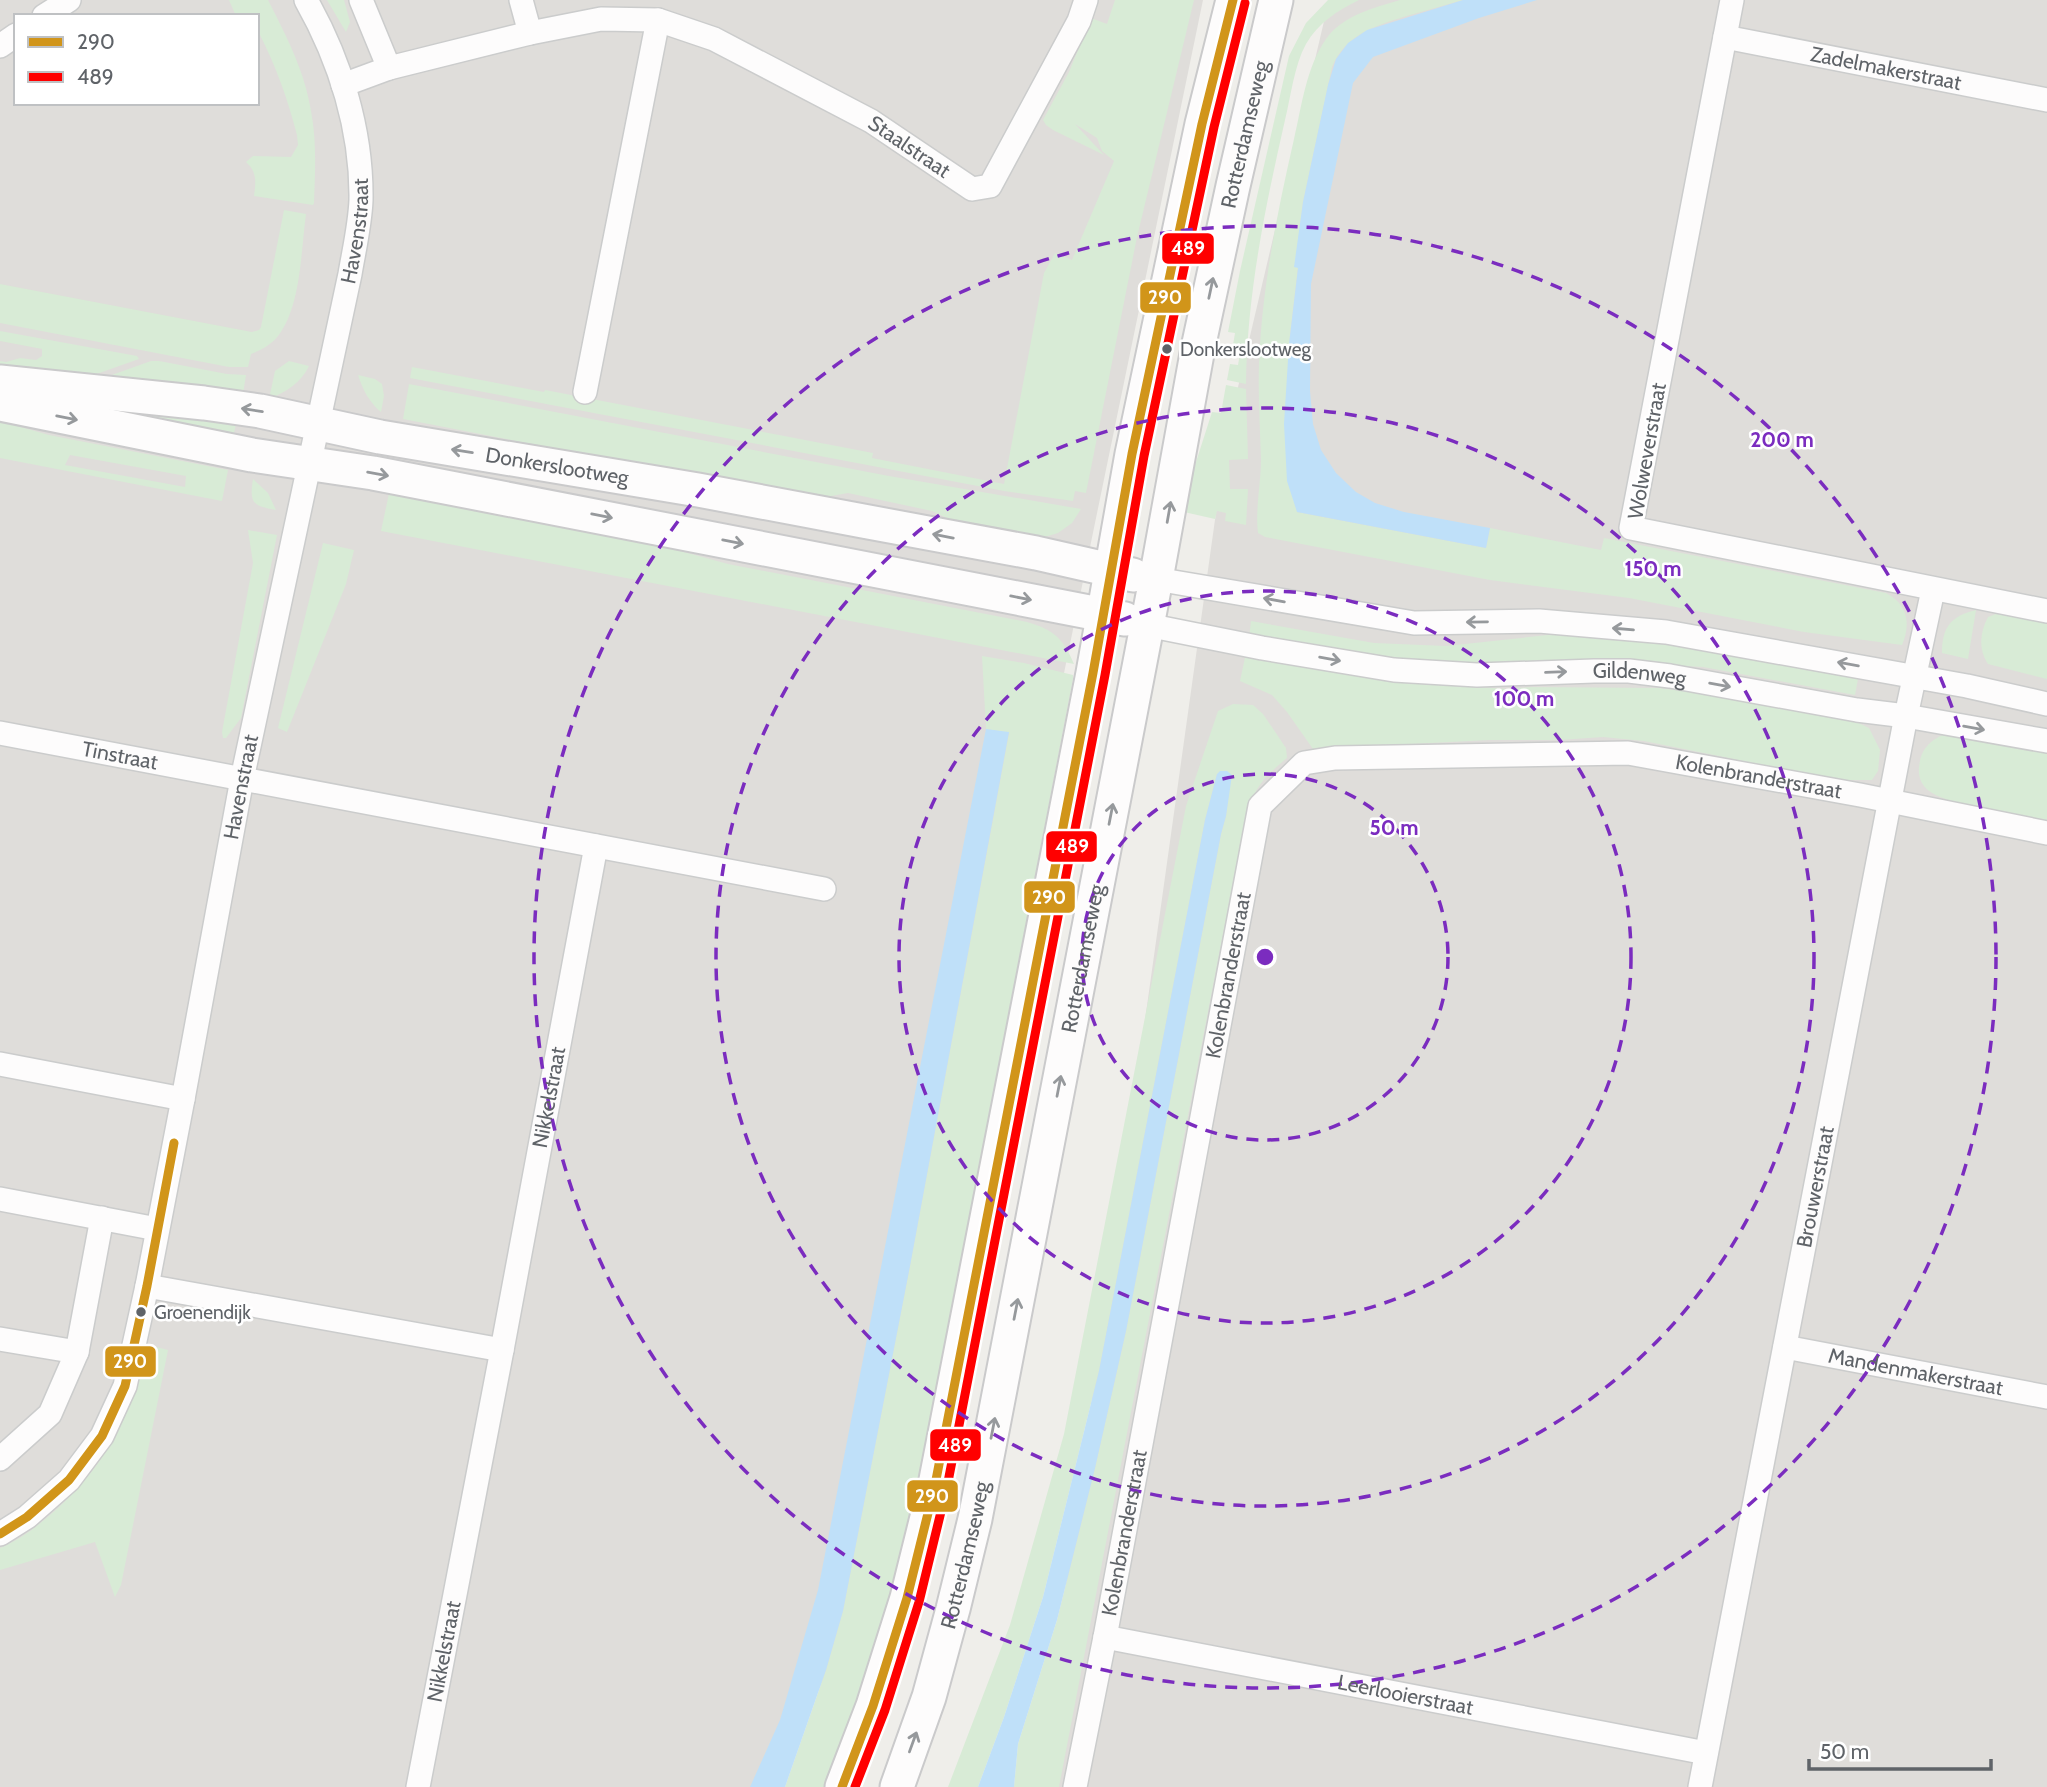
<svg xmlns="http://www.w3.org/2000/svg" width="2047" height="1787" font-family="Cabin,sans-serif">
	<style>
		.industrial { fill: #dfddda; fill-rule: evenodd }
		.green { fill: #d8ebd6; fill-rule: evenodd }
		.water { fill: #bfe0f9 }
		.lines { fill: none; stroke-linecap: round; stroke-linejoin: round }
		.street-casing { stroke: #cbcccc; stroke-width: 26 }
		.secondary-casing { stroke: #cacacb; stroke-width: 37 }
		.street { stroke: #fdfcfc; stroke-width: 23 }
		.secondary { stroke: #fdfcfc; stroke-width: 33 }
		.bus-1-casing { stroke: #fff; stroke-width: 14 }
		.bus-2-casing { stroke: #fff; stroke-width: 14 }
		.bus-1 { stroke: #d1951a; stroke-width: 9 }
		.bus-2 { stroke: #f00; stroke-width: 9 }
		.oneway { stroke: #96999c }
		.ring { fill: none; stroke: #7b2cbf; stroke-width: 3.5; stroke-dasharray: 12 9 }
		.bus-dot { fill: #5f6368; stroke: #fff; stroke-width: 2.5 }
		.labels { text-anchor: middle; stroke-width: 5; stroke-linejoin: round; paint-order: stroke }
		.bus-label { font-size: 19px; fill: #5f6368; stroke: #fff; text-anchor: start }
		.street-label { font-size: 21px; fill: #5f6368; stroke: #fff }
		.centre { fill: #7b2cbf; stroke: #fff; stroke-width: 3.5 }
		.ring-label { font-size: 21px; text-anchor: middle; font-weight: bold; fill: #7b2cbf; stroke: #fff; stroke-width: 5; stroke-linejoin: round; paint-order: stroke }
		.line-badge { stroke: #fff; stroke-width: 2.5 }
		.badge-label { font-size: 19px; text-anchor: middle; font-weight: bold; fill: #fff }
	</style>
	<rect width="100%" height="100%" fill="#efeeea"/>
	<path class="industrial" d="M 0,0 L 1203,0 L 880,1564 L 771,1787 L 0,1787 ZM 16,16 L 257,16 L 257,103 L 16,103 Z
		M 1329,0 L 2047,0 L 2047,1787 L 1026,1787 L 1063,1606 L 1227,434 Z"/>
	<path class="green" d="M 229,0 L 268,0 C 286,35 305,72 311,111 C 317,142 315,173 314,203 L 313,205 L 254,196 C 256,181 257,172 246,162 L 253,156 L 291,157 L 298,145 L 297,135 C 288,100 276,66 259,33 L 257,33 L 257,16 L 236,16 Z
		M 327,0 L 344,0 L 350,22 L 346,32 Z
		M 1115,0 L 1194,0 L 1137,237 L 1086,493 L 1075,491 L 1073,501 L 1004,491 L 410,378 L 412,367 L 544,392 L 545,390 L 873,453 L 872,458 L 1004,484 L 1044,273 L 1055,253 L 1072,260 L 1114,161 L 1102,151 L 1097,138 L 1075,124 L 1104,155 L 1053,130 L 1046,125 L 1043,120 L 1069,72 L 1091,18 L 1107,24 Z
		M 1328,0 L 1359,0 C 1338,10 1318,23 1306,44 C 1294,66 1291,96 1285,120 C 1265,208 1247,294 1246,384 L 1227,380 L 1230,364 L 1238,365 L 1241,347 L 1233,345 L 1235,333 L 1228,332 L 1240,271 L 1289,56 L 1306,23 Z
		M 1400,0 L 1463,0 C 1445,5 1428,10 1410,15 C 1378,25 1346,33 1332,67 L 1303,202 L 1295,267 L 1298,267 L 1289,344 L 1297,512 L 1486,548 L 1490,528 L 1601,550 L 1604,538 L 1886,593 C 1908,604 1911,624 1902,645 L 1804,632 L 1629,598 L 1490,580 L 1265,537 L 1258,533 C 1255,511 1261,483 1261,459 C 1260,428 1258,396 1259,364 C 1262,287 1277,214 1294,139 C 1302,105 1306,68 1326,39 C 1343,15 1374,8 1400,0 Z
		M 284,210 L 306,214 C 301,250 301,307 278,336 C 271,345 261,350 251,354 L 248,367 L 229,367 L 0,323 L 0,284 L 252,332 L 259,330 L 261,327 Z
		M 0,331 L 137,356 L 139,359 L 88,377 L 0,374 L 0,361 L 6,362 L 20,358 L 36,360 L 42,356 L 42,349 L 0,341 Z
		M 151,361 L 159,361 L 227,374 L 246,375 L 242,400 L 95,381 Z
		M 289,361 L 309,366 C 301,383 286,392 269,399 L 275,371 Z
		M 358,375 L 375,379 L 382,384 L 384,396 L 381,412 C 369,402 363,390 358,375 Z
		M 409,384 L 889,476 L 1081,509 L 1072,523 L 1058,533 L 1038,539 L 964,526 L 932,511 L 848,493 L 814,499 L 403,419 Z
		M 1226,385 L 1246,389 L 1248,459 L 1229,460 L 1230,489 L 1248,489 L 1246,525 L 1225,521 L 1226,513 L 1217,511 L 1215,519 L 1184,512 L 1188,487 L 1212,412 L 1221,413 Z
		M 83,403 L 238,415 L 234,433 Z
		M 0,421 L 49,435 L 228,470 L 222,501 L 0,458 ZM 70,455 L 186,476 L 185,487 L 65,465 Z
		M 253,479 L 268,493 L 276,510 C 253,506 249,503 253,479 Z
		M 390,489 L 629,537 L 728,564 L 1027,622 C 1054,630 1063,638 1074,664 L 381,531 Z
		M 248,530 L 277,535 L 241,718 L 226,738 L 223,738 L 222,732 L 253,563 Z
		M 323,543 L 354,550 L 346,584 L 287,732 L 278,728 Z
		M 1976,610 L 1968,659 L 1942,653 C 1942,627 1951,616 1976,610 Z
		M 1996,614 L 2047,623 L 2047,679 L 1988,664 C 1978,649 1980,632 1988,617 Z
		M 1251,621 L 1374,643 L 1446,646 L 1567,633 L 1672,639 L 1858,679 L 1855,695 L 1703,667 L 1612,662 L 1455,667 L 1360,658 L 1249,638 Z
		M 1246,653 L 1392,678 L 1464,686 L 1506,689 L 1531,687 L 1659,688 L 1699,693 L 1850,719 L 1869,728 L 1880,750 L 1878,771 L 1872,780 L 1838,780 L 1644,741 L 1603,737 L 1559,740 L 1489,740 L 1313,749 L 1287,712 L 1272,695 L 1240,681 Z
		M 982,656 L 1024,663 L 1073,675 L 1073,679 L 988,1120 L 985,1147 L 909,1531 C 889,1619 860,1704 824,1787 L 785,1787 L 826,1670 L 843,1611 L 910,1266 L 1009,733 L 986,729 Z
		M 1233,704 L 1253,705 L 1263,714 L 1286,748 L 1287,758 C 1264,777 1256,786 1246,814 L 1059,1787 L 1014,1787 L 1018,1744 L 1057,1620 L 1095,1468 L 1126,1331 L 1221,834 L 1226,816 L 1231,775 L 1217,774 L 1205,820 L 1099,1371 L 1043,1597 L 1004,1717 L 978,1787 L 948,1787 L 1010,1625 L 1064,1434 L 1186,806 L 1218,711 Z
		M 1949,732 L 2047,749 L 2047,820 C 2021,815 1938,806 1924,786 C 1918,778 1918,770 1920,761 C 1923,745 1935,738 1949,732 Z
		M 149,1345 L 168,1350 L 121,1585 L 115,1597 L 95,1542 L 0,1570 L 0,1548 C 22,1539 40,1524 58,1508 C 111,1459 130,1413 149,1345 Z"/>
	<path class="water" d="M 1463,0 L 1537,0 L 1479,18 L 1373,57 L 1353,83 L 1311,284 L 1310,391 L 1313,424 L 1321,450 L 1336,473 L 1356,492 L 1375,503 L 1404,512 L 1490,528 L 1486,548 L 1297,512 L 1287,481 L 1284,424 L 1289,344 L 1298,268 L 1294,267 L 1303,202 L 1328,85 L 1336,59 L 1348,43 L 1367,30 Z
		M 986,729 L 1009,732 L 910,1266 L 843,1611 L 826,1670 L 785,1787 L 750,1787 L 780,1720 L 818,1590 Z
		M 1220,771 L 1227,771 L 1232,775 L 1226,816 L 1221,834 L 1126,1331 L 1095,1468 L 1057,1620 L 1018,1744 L 1014,1787 L 978,1787 L 1004,1717 L 1043,1597 L 1099,1371 L 1205,820 L 1217,774 Z"/>
	<g class="lines">
		<defs>
			<g id="street">
				<path d="M 361,0 L 389,68"/>
				<path d="M 521,0 L 530,33"/>
				<path d="M 1732,0 L 1631,528 L 2047,611"/>
				<path d="M 44,16 L 69,0"/>
				<path id="s1" d="M 1725,37 L 2047,100"/>
				<path d="M 0,46 L 16,35"/>
				<path id="s2" d="M 343,85 L 389,68 L 530,33 L 601,19 L 658,20 L 714,39 L 871,121 L 972,189 L 990,186 L 1079,21 L 1086,0"/>
				<path d="M 585,392 L 658,20"/>
				<path d="M 1156,579 L 1414,623 L 1539,621 L 1666,632 L 1967,686 L 2047,704"/>
				<path id="s3" d="M 1147,625 L 1262,648 L 1394,670 L 1477,675 L 1594,671 L 1629,671 L 1670,676 L 1857,710 L 1906,716 L 2047,741"/>
				<path id="s4" d="M 0,733 L 824,889"/>
				<path d="M 0,1064 L 183,1099"/>
				<path d="M 0,1199 L 157,1229"/>
				<path d="M 147,1286 L 502,1350"/>
				<path d="M 0,1339 L 77,1352 L 102,1218"/>
				<path id="s5" d="M 1785,1347 L 2047,1397"/>
				<path d="M 0,1459 L 50,1414 L 77,1352"/>
				<path id="s6" d="M 0,1534 L 27,1517 L 69,1480 L 102,1436 L 125,1386 L 147,1286 L 183,1099 L 242,779 L 350,274 C 354,250 360,225 361,200 C 362,130 340,60 306,0"/>
				<path id="s7" d="M 1105,1637 L 1706,1753"/>
				<path id="s8" d="M 418,1787 L 502,1350 L 596,846"/>
				<path id="s9" d="M 1075,1787 L 1105,1637 L 1260,806 L 1304,763 L 1335,758 L 1628,753 L 1860,795 L 2047,833"/>
				<path id="s10" d="M 1700,1787 L 1906,716 L 1933,590"/>
			</g>
			<g id="secondary">
				<path id="s11" d="M 0,382 L 204,403 L 260,411 L 380,437 L 698,490 L 863,521 L 1036,553 L 1133,575"/>
				<path d="M 0,404 L 252,455 L 373,473 L 1125,619"/>
				<path d="M 842,1787 L 873,1706 L 907,1598 L 935,1485 L 1093,673 L 1132,454 L 1202,124 L 1233,0"/>
				<path id="s12" d="M 897,1787 L 929,1697 L 953,1609 L 975,1519 L 1156,579 L 1198,348 L 1233,186 L 1276,0"/>
			</g>
		</defs>
		<use href="#street" class="street-casing"/>
		<use href="#secondary" class="secondary-casing"/>
		<use href="#street" class="street"/>
		<use href="#secondary" class="secondary"/>
		<defs>
			<path id="bus-1" d="M 0,1534 L 27,1517 L 69,1480 L 102,1436 L 125,1386 L 147,1286 L 174,1143
				M 842,1787 L 873,1706 L 907,1598 L 935,1485 L 1093,673 L 1132,454 L 1202,124 L 1233,0"/>
			<path id="bus-2" d="M 855,1787 L 885,1710 L 919,1602 L 947,1487 L 1105,675 L 1144,456 L 1214,127 L 1245,3"/>
		</defs>
		<use href="#bus-1" class="bus-1-casing"/>
		<use href="#bus-2" class="bus-2-casing"/>
		<use href="#bus-1" class="bus-1"/>
		<use href="#bus-2" class="bus-2"/>
	</g>
	<defs><path id="oneway-shaft" d="M-6 0H5M1.5-3L5.5 0L1.5 3" fill="none" stroke-width="1.6" stroke-linecap="round" stroke-linejoin="round" transform="scale(1.75)"/></defs>
	<g class="oneway">
		<use href="#oneway-shaft" transform="translate(1211 288) rotate(-78)"/>
		<use href="#oneway-shaft" transform="translate(252 410) rotate(-171)"/>
		<use href="#oneway-shaft" transform="translate(67 418) rotate(11)"/>
		<use href="#oneway-shaft" transform="translate(462 451) rotate(-171)"/>
		<use href="#oneway-shaft" transform="translate(378 474) rotate(10)"/>
		<use href="#oneway-shaft" transform="translate(1169 512) rotate(-80)"/>
		<use href="#oneway-shaft" transform="translate(602 516) rotate(11)"/>
		<use href="#oneway-shaft" transform="translate(943 536) rotate(-169)"/>
		<use href="#oneway-shaft" transform="translate(733 542) rotate(11)"/>
		<use href="#oneway-shaft" transform="translate(1021 598) rotate(11)"/>
		<use href="#oneway-shaft" transform="translate(1274 600) rotate(-170)"/>
		<use href="#oneway-shaft" transform="translate(1477 622) rotate(179)"/>
		<use href="#oneway-shaft" transform="translate(1623 629) rotate(-175)"/>
		<use href="#oneway-shaft" transform="translate(1330 659) rotate(10)"/>
		<use href="#oneway-shaft" transform="translate(1848 664) rotate(-170)"/>
		<use href="#oneway-shaft" transform="translate(1556 672) rotate(-2)"/>
		<use href="#oneway-shaft" transform="translate(1720 685) rotate(10)"/>
		<use href="#oneway-shaft" transform="translate(1974 728) rotate(10)"/>
		<use href="#oneway-shaft" transform="translate(1111 814) rotate(-79)"/>
		<use href="#oneway-shaft" transform="translate(1059 1086) rotate(-79)"/>
		<use href="#oneway-shaft" transform="translate(1016 1309) rotate(-79)"/>
		<use href="#oneway-shaft" transform="translate(993 1428) rotate(-79)"/>
		<use href="#oneway-shaft" transform="translate(913 1742) rotate(-70)"/>
	</g>
	<g class="ring">
		<circle cx="1265" cy="957" r="183"/>
		<circle cx="1265" cy="957" r="366"/>
		<circle cx="1265" cy="957" r="549"/>
		<circle cx="1265" cy="957" r="731"/>
	</g>
	<g class="bus-dot">
		<circle cx="1167" cy="349" r="6"/>
		<circle cx="141" cy="1312" r="6"/>
	</g>
	<g class="labels">
		<g class="bus-label">
			<text x="1180" y="356">Donkerslootweg</text>
			<text x="154" y="1319">Groenendijk</text>
		</g>
		<g class="street-label">
			<text dy="7" stroke="none"><textPath href="#s1" startOffset="164">Zadelmakerstraat</textPath></text>
			<text dy="7" stroke="none"><textPath href="#s12" startOffset="1690">Rotterdamseweg</textPath></text>
			<text dy="7" stroke="none"><textPath href="#s2" startOffset="606">Staalstraat</textPath></text>
			<text dy="7" stroke="none"><textPath href="#s6" startOffset="1376">Havenstraat</textPath></text>
			<text transform="translate(1647 451) rotate(-80)" y="7">Wolweverstraat</text>
			<text dy="7" stroke="none"><textPath href="#s11" startOffset="564">Donkerslootweg</textPath></text>
			<text dy="7" stroke="none"><textPath href="#s3" startOffset="497">Gildenweg</textPath></text>
			<text dy="7" stroke="none"><textPath href="#s4" startOffset="122">Tinstraat</textPath></text>
			<text dy="7" stroke="none"><textPath href="#s9" startOffset="1517">Kolenbranderstraat</textPath></text>
			<text dy="7" stroke="none"><textPath href="#s6" startOffset="808">Havenstraat</textPath></text>
			<text dy="7" stroke="none"><textPath href="#s12" startOffset="850">Rotterdamseweg</textPath></text>
			<text dy="7" stroke="none"><textPath href="#s9" startOffset="826">Kolenbranderstraat</textPath></text>
			<text dy="7" stroke="none"><textPath href="#s8" startOffset="702">Nikkelstraat</textPath></text>
			<text dy="7" stroke="none"><textPath href="#s10" startOffset="611">Brouwerstraat</textPath></text>
			<text dy="7" stroke="none"><textPath href="#s5" startOffset="133">Mandenmakerstraat</textPath></text>
			<text dy="7" stroke="none"><textPath href="#s9" startOffset="259">Kolenbranderstraat</textPath></text>
			<text dy="7" stroke="none"><textPath href="#s12" startOffset="242">Rotterdamseweg</textPath></text>
			<text dy="7" stroke="none"><textPath href="#s8" startOffset="138">Nikkelstraat</textPath></text>
			<text dy="7" stroke="none"><textPath href="#s7" startOffset="306">Leerlooierstraat</textPath></text>
		</g>
	</g>
	<circle cx="1265" cy="957" r="10" class="centre"/>
	<g class="ring-label">
		<text x="1782" y="447">200 m</text>
		<text x="1653" y="576">150 m</text>
		<text x="1524" y="706">100 m</text>
		<text x="1394" y="835">50 m</text>
	</g>
	<g class="line-badge">
		<rect x="1161" y="232" width="54" height="33" rx="7" fill="#f00"/>
		<rect x="1139" y="281" width="53" height="33" rx="7" fill="#d1951a"/>
		<rect x="1045" y="830" width="53" height="33" rx="7" fill="#f00"/>
		<rect x="1023" y="880" width="53" height="34" rx="7" fill="#d1951a"/>
		<rect x="104" y="1345" width="53" height="33" rx="7" fill="#d1951a"/>
		<rect x="929" y="1428" width="53" height="34" rx="7" fill="#f00"/>
		<rect x="906" y="1479" width="53" height="34" rx="7" fill="#d1951a"/>
	</g>
	<g class="badge-label">
		<text x="1188" y="255">489</text>
		<text x="1165" y="304">290</text>
		<text x="1072" y="853">489</text>
		<text x="1049" y="904">290</text>
		<text x="130" y="1368">290</text>
		<text x="955" y="1452">489</text>
		<text x="932" y="1503">290</text>
	</g>
	<rect x="14" y="14" width="245" height="91" fill="#ffffff" stroke="#bfc1c3" stroke-width="2"/>
	<rect x="28" y="37" width="35" height="10" fill="#d1951a" stroke="#bfc1c3" stroke-width="2"/>
	<text x="77" y="49" font-size="21" fill="#5f6368">290</text>
	<rect x="28" y="72" width="35" height="10" fill="#ff0000" stroke="#bfc1c3" stroke-width="2"/>
	<text x="77" y="84" font-size="21" fill="#5f6368">489</text>
	<path d="M1809 1759v10h182v-10" fill="none" stroke="#5f6368" stroke-width="3.5"/>
	<text x="1820" y="1759" font-size="21" fill="#5f6368" stroke="#ffffff" stroke-width="5" paint-order="stroke">50 m</text>
</svg>
